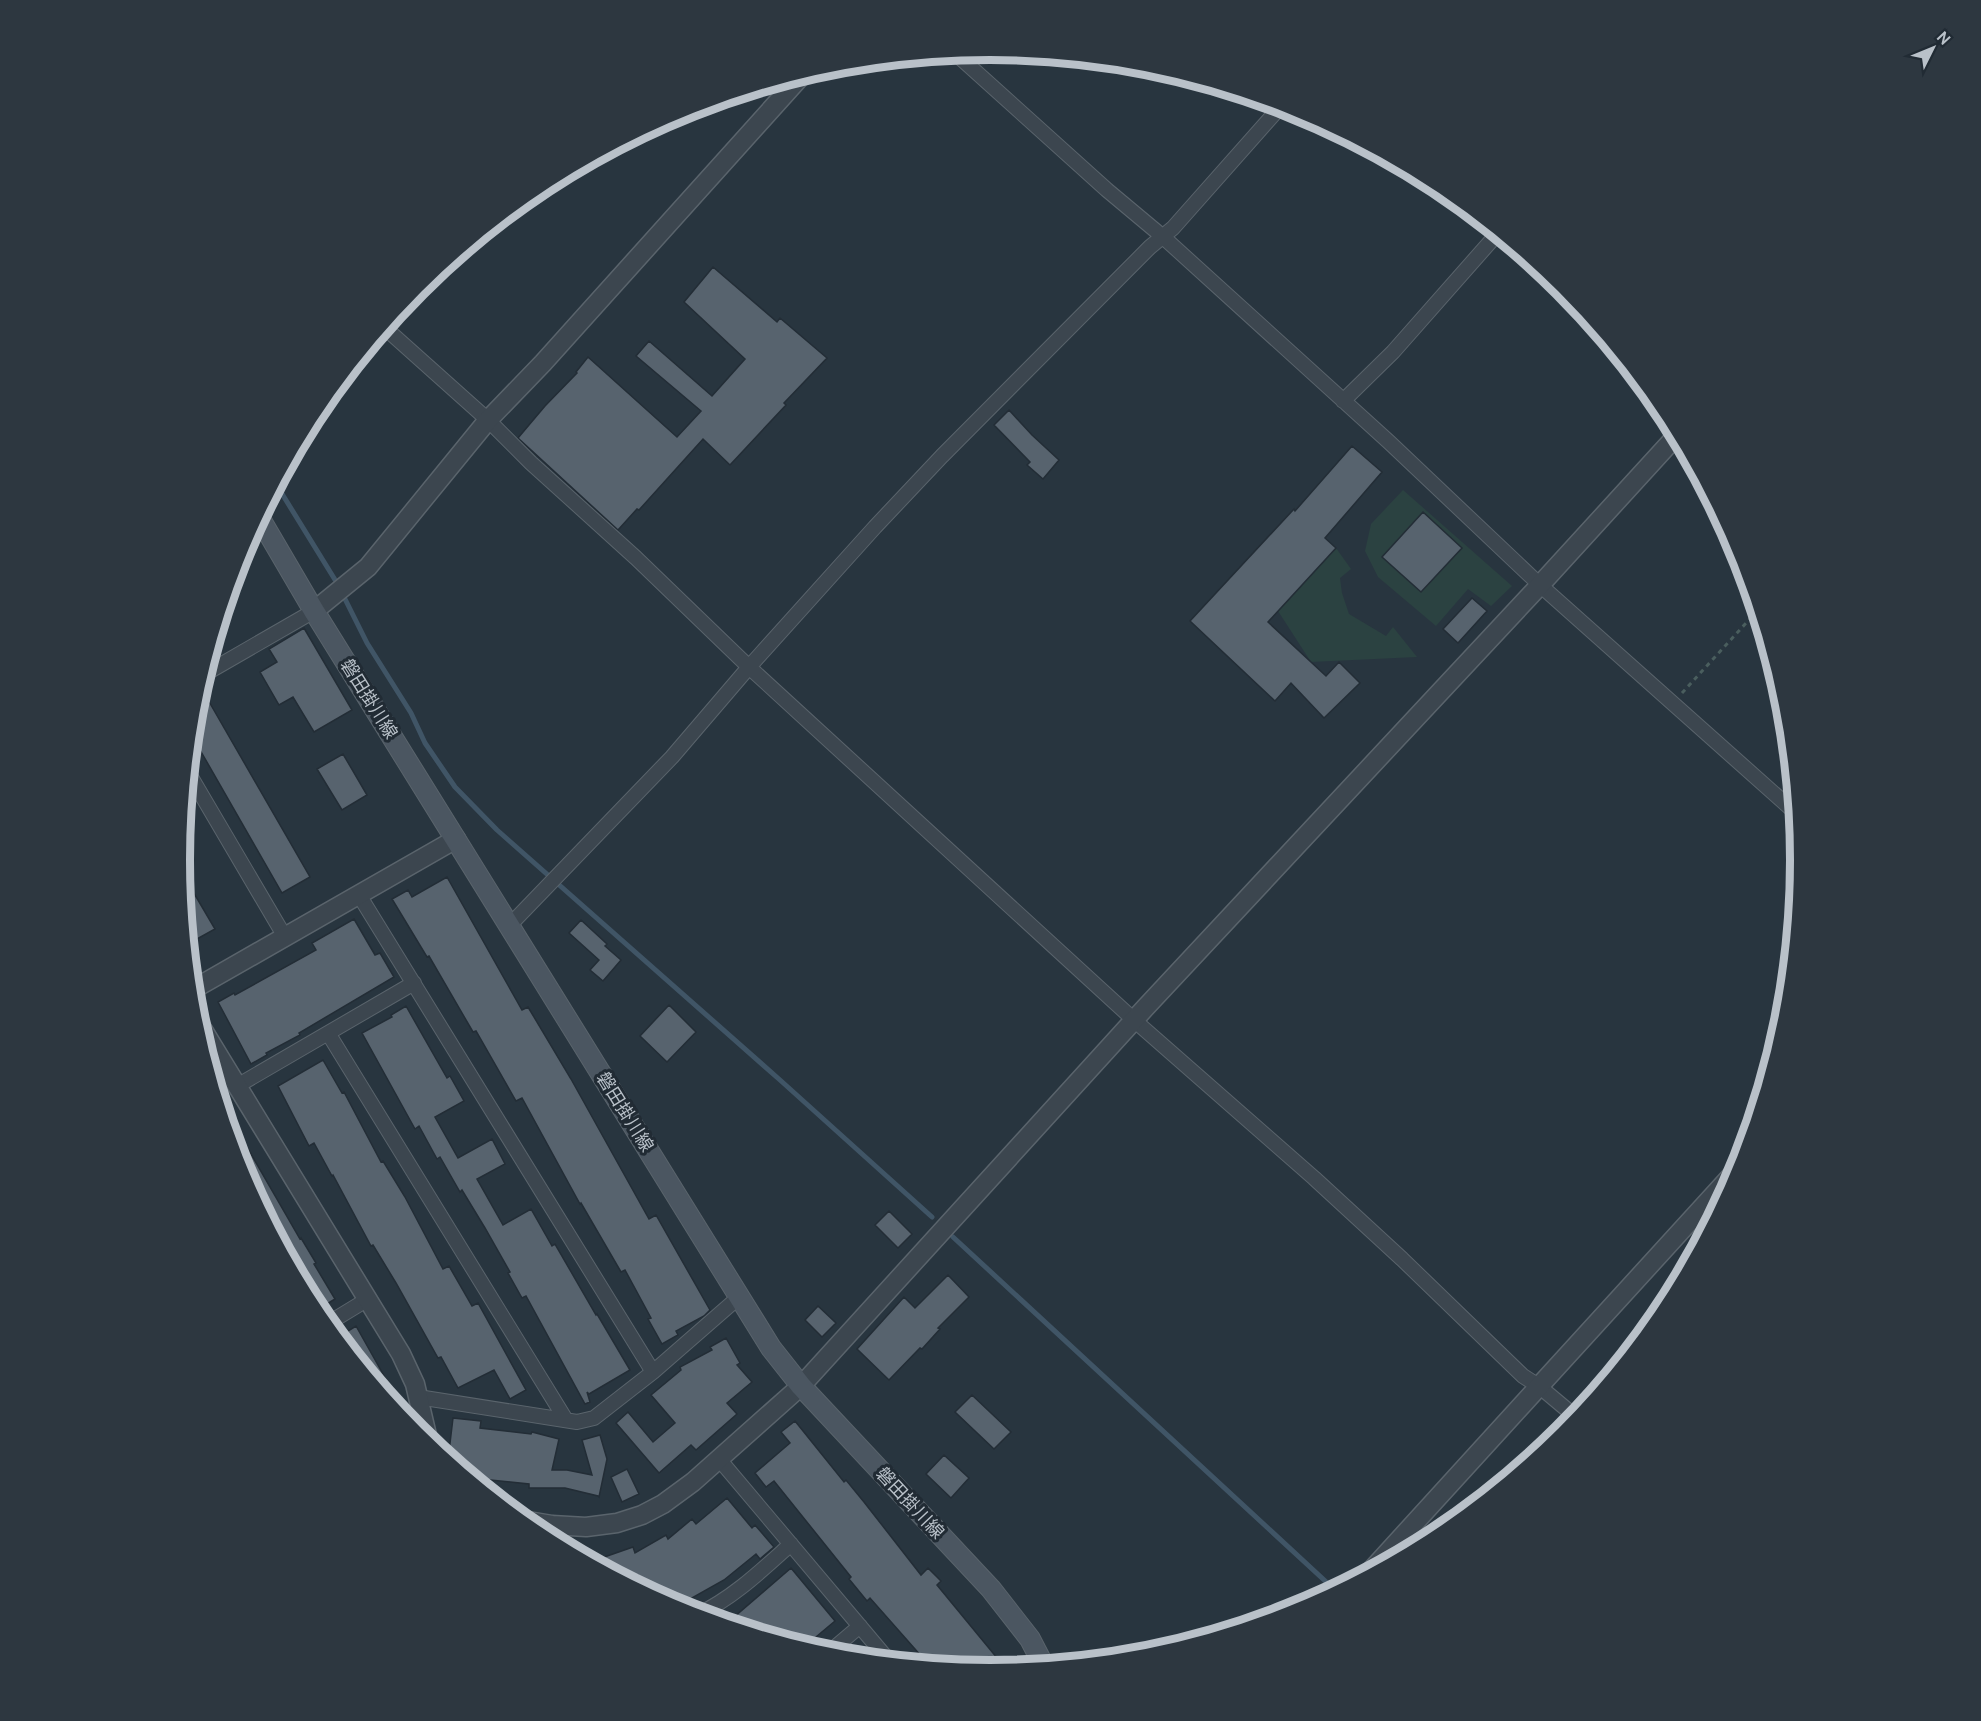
<svg xmlns="http://www.w3.org/2000/svg" width="1981" height="1721" font-family="Cabin,'Noto Sans JP',sans-serif">
	<style>
		.green { fill: #2b4241 }
		.lines { fill: none; stroke-linecap: round; stroke-linejoin: round }
		.stream { stroke: #405566; stroke-width: 5 }
		.building { fill: #57636e; stroke: #232d36; stroke-width: 1.5 }
		.minor-casing { stroke: #5a646c; stroke-width: 16 }
		.tertiary-casing { stroke: #5a646c; stroke-width: 21 }
		.secondary-casing { stroke: #5a646c; stroke-width: 22 }
		.path { stroke: #4a5e5e; stroke-width: 3; stroke-dasharray: 4.5 4.5; stroke-linecap: butt }
		.minor { stroke: #3c464f; stroke-width: 14 }
		.tertiary { stroke: #3c464f; stroke-width: 18 }
		.secondary { stroke: #4b5661; stroke-width: 20 }
		.labels { text-anchor: middle; stroke-width: 6; stroke-linejoin: round; paint-order: stroke }
		.street-label { font-size: 18px; fill: #b9c1c9; stroke: #212b34 }
		.rim { fill: none; stroke: #b9c1c9; stroke-width: 8 }
	</style>
	<rect width="100%" height="100%" fill="#28353f"/>
	<path class="green" d="M 1403,490 L 1512,586 L 1491,606 L 1468,589 L 1436,626 L 1378,577 L 1365,551 L 1371,524 Z
		M 1336,548 L 1351,569 L 1340,578 L 1342,593 L 1349,614 L 1386,636 L 1393,627 L 1417,657 L 1311,662 L 1278,611 Z"/>
	<g class="lines">
		<path class="stream" d="M 276,484 L 337,583 L 367,643 L 411,713 L 425,743 L 455,787 L 497,830 L 780,1080 L 932,1217
			M 953,1237 L 1336,1591"/>
	</g>
	<path class="building" d="M 713,267 L 777,322 L 780,318 L 827,358 L 784,403 L 786,405 L 730,465 L 703,439 L 639,510 L 637,509 L 618,530 L 518,438 L 545,406 L 577,373 L 576,372 L 588,357 L 677,437 L 701,411 L 636,356 L 649,341 L 712,396 L 745,359 L 684,302 Z
		M 1009,410 L 1032,435 L 1059,460 L 1043,479 L 1027,465 L 1030,462 L 994,425 Z
		M 1352,446 L 1382,472 L 1325,538 L 1336,548 L 1268,622 L 1326,676 L 1339,662 L 1360,683 L 1324,718 L 1291,683 L 1275,701 L 1190,621 L 1294,509 L 1295,511 Z
		M 1423,512 L 1462,548 L 1421,592 L 1382,557 Z
		M 1472,598 L 1487,611 L 1458,643 L 1443,629 Z
		M 304,628 L 352,710 L 314,732 L 293,697 L 279,705 L 260,672 L 277,662 L 269,649 Z
		M 200,686 L 310,877 L 282,893 L 192,736 L 195,702 Z
		M 343,754 L 367,795 L 342,810 L 317,769 Z
		M 181,871 L 215,929 L 188,944 Z
		M 447,877 L 522,1010 L 528,1007 L 571,1079 L 649,1219 L 656,1215 L 710,1310 L 704,1316 L 676,1331 L 678,1335 L 662,1344 L 648,1319 L 651,1318 L 625,1270 L 621,1272 L 581,1203 L 580,1204 L 522,1098 L 516,1101 L 476,1031 L 473,1032 L 429,956 L 427,957 L 392,899 L 408,890 L 412,897 Z
		M 354,919 L 375,955 L 380,953 L 394,977 L 299,1033 L 300,1035 L 266,1053 L 267,1055 L 251,1064 L 218,1002 L 234,993 L 235,995 L 316,950 L 312,943 Z
		M 581,920 L 607,944 L 605,946 L 621,960 L 603,981 L 590,970 L 599,960 L 569,933 Z
		M 669,1005 L 696,1032 L 667,1062 L 640,1036 Z
		M 406,1006 L 447,1078 L 450,1076 L 464,1101 L 435,1117 L 458,1158 L 492,1139 L 505,1164 L 477,1179 L 503,1225 L 531,1209 L 552,1246 L 555,1244 L 596,1315 L 597,1314 L 630,1370 L 589,1394 L 587,1392 L 590,1402 L 585,1404 L 526,1296 L 522,1298 L 508,1273 L 510,1272 L 485,1228 L 462,1190 L 460,1192 L 440,1157 L 437,1159 L 419,1126 L 415,1129 L 362,1033 L 392,1017 L 391,1015 Z
		M 323,1060 L 342,1093 L 344,1092 L 381,1162 L 383,1161 L 405,1197 L 443,1269 L 449,1266 L 472,1306 L 478,1303 L 526,1390 L 510,1399 L 494,1370 L 458,1388 L 441,1357 L 438,1358 L 396,1283 L 373,1245 L 371,1246 L 333,1175 L 332,1176 L 314,1143 L 309,1146 L 278,1086 Z
		M 247,1147 L 300,1239 L 301,1238 L 316,1263 L 314,1264 L 335,1299 L 319,1309 L 305,1284 L 307,1283 L 281,1240 L 280,1241 L 271,1226 L 266,1217 L 267,1216 L 241,1171 L 236,1153 Z
		M 889,1211 L 912,1234 L 898,1248 L 875,1225 Z
		M 948,1275 L 969,1297 L 938,1328 L 940,1329 L 922,1349 L 920,1348 L 889,1380 L 857,1349 L 904,1297 L 915,1308 Z
		M 818,1306 L 836,1323 L 822,1337 L 805,1320 Z
		M 356,1326 L 392,1390 L 385,1395 L 351,1353 L 340,1336 Z
		M 726,1338 L 740,1363 L 737,1365 L 752,1382 L 727,1403 L 737,1414 L 696,1450 L 691,1445 L 659,1473 L 616,1423 L 628,1412 L 653,1442 L 675,1423 L 651,1395 L 681,1370 L 680,1367 L 712,1350 L 710,1347 Z
		M 972,1395 L 1011,1432 L 994,1449 L 955,1412 Z
		M 453,1418 L 481,1421 L 480,1428 L 531,1434 L 532,1432 L 559,1439 L 552,1470 L 567,1470 L 592,1475 L 582,1440 L 600,1435 L 607,1459 L 599,1497 L 598,1496 L 565,1488 L 529,1488 L 529,1484 L 471,1478 L 448,1460 Z
		M 795,1421 L 844,1482 L 846,1480 L 864,1502 L 921,1575 L 928,1568 L 941,1581 L 937,1585 L 1007,1670 L 990,1671 L 930,1666 L 870,1598 L 867,1601 L 849,1579 L 851,1577 L 774,1481 L 766,1487 L 755,1473 L 790,1443 L 781,1432 Z
		M 944,1455 L 969,1478 L 951,1498 L 926,1474 Z
		M 627,1469 L 639,1494 L 622,1502 L 611,1477 Z
		M 727,1498 L 752,1528 L 755,1525 L 774,1547 L 760,1559 L 756,1554 L 724,1580 L 676,1607 L 644,1590 L 638,1575 L 624,1580 L 590,1562 L 633,1547 L 635,1553 L 666,1535 L 668,1539 L 692,1519 L 696,1524 Z
		M 791,1568 L 835,1621 L 804,1647 L 726,1624 Z"/>
	<g class="lines">
		<defs>
			<path id="minor" d="M 955,53 L 1107,190 L 1162,236 L 1389,442 L 1540,585 L 1797,814
				M 384,327 L 488,420 L 531,463 L 636,558 L 749,667 L 1134,1020 L 1314,1178 L 1402,1259 L 1523,1376 L 1540,1387 L 1577,1418
				M 1343,401 L 1393,352 L 1498,233
				M 203,675 L 314,611
				M 188,772 L 285,937
				M 359,895 L 653,1372
				M 510,925 L 672,757 L 749,667 L 875,527 L 942,456 L 1150,247 L 1173,228 L 1282,105
				M 328,1033 L 566,1420
				M 237,1086 L 414,983
				M 327,1324 L 368,1299
				M 418,1397 L 577,1422 L 594,1418 L 653,1372 L 739,1297
				M 719,1459 L 890,1662
				M 697,1615 C 733,1598 762,1570 791,1544
				M 827,1654 L 860,1626"/>
			<path id="tertiary" d="M 314,611 L 368,567 L 488,420 L 543,363 L 803,74
				M 192,990 L 456,839
				M 195,1017 L 401,1354 L 415,1384 L 429,1444
				M 522,1520 L 552,1525 L 586,1527 L 617,1523 L 642,1515 L 663,1504 L 693,1482 L 801,1386 L 1145,1008 L 1540,585 L 1678,434
				M 1367,1575 L 1741,1165"/>
			<path id="secondary" d="M 259,517 L 314,611 L 771,1348 L 801,1386 L 991,1589 L 1030,1639 L 1044,1666"/>
		</defs>
		<use href="#minor" class="minor-casing"/>
		<use href="#tertiary" class="tertiary-casing"/>
		<use href="#secondary" class="secondary-casing"/>
		<path class="path" d="M 1682,693 L 1758,610"/>
		<use href="#minor" class="minor"/>
		<use href="#tertiary" class="tertiary"/>
		<use href="#secondary" class="secondary"/>
	</g>
	<g class="labels">
		<g class="street-label">
			<text transform="translate(369 699) rotate(58)" y="6">磐田掛川線</text>
			<text transform="translate(625 1112) rotate(58)" y="6">磐田掛川線</text>
			<text transform="translate(910 1503) rotate(47)" y="6">磐田掛川線</text>
		</g>
	</g>
	<path d="M0 0H1981V1721H0ZM190 860a800 800 0 1 1 1600 0a800 800 0 1 1-1600 0Z" fill="#2d3740" fill-rule="evenodd"/>
	<path class="rim" d="M190 860a800 800 0 1 1 1600 0a800 800 0 1 1-1600 0Z"/>
	<g transform="translate(1933 48) rotate(47)" stroke="#212b34" stroke-width="4.5" paint-order="stroke">
	<path d="M0-4.5L10 22L0 15L-10 22Z" fill="#b9c1c9"/>
	<text y="-9" font-size="16" font-weight="bold" text-anchor="middle" fill="#b9c1c9">N</text>
	</g>
</svg>
